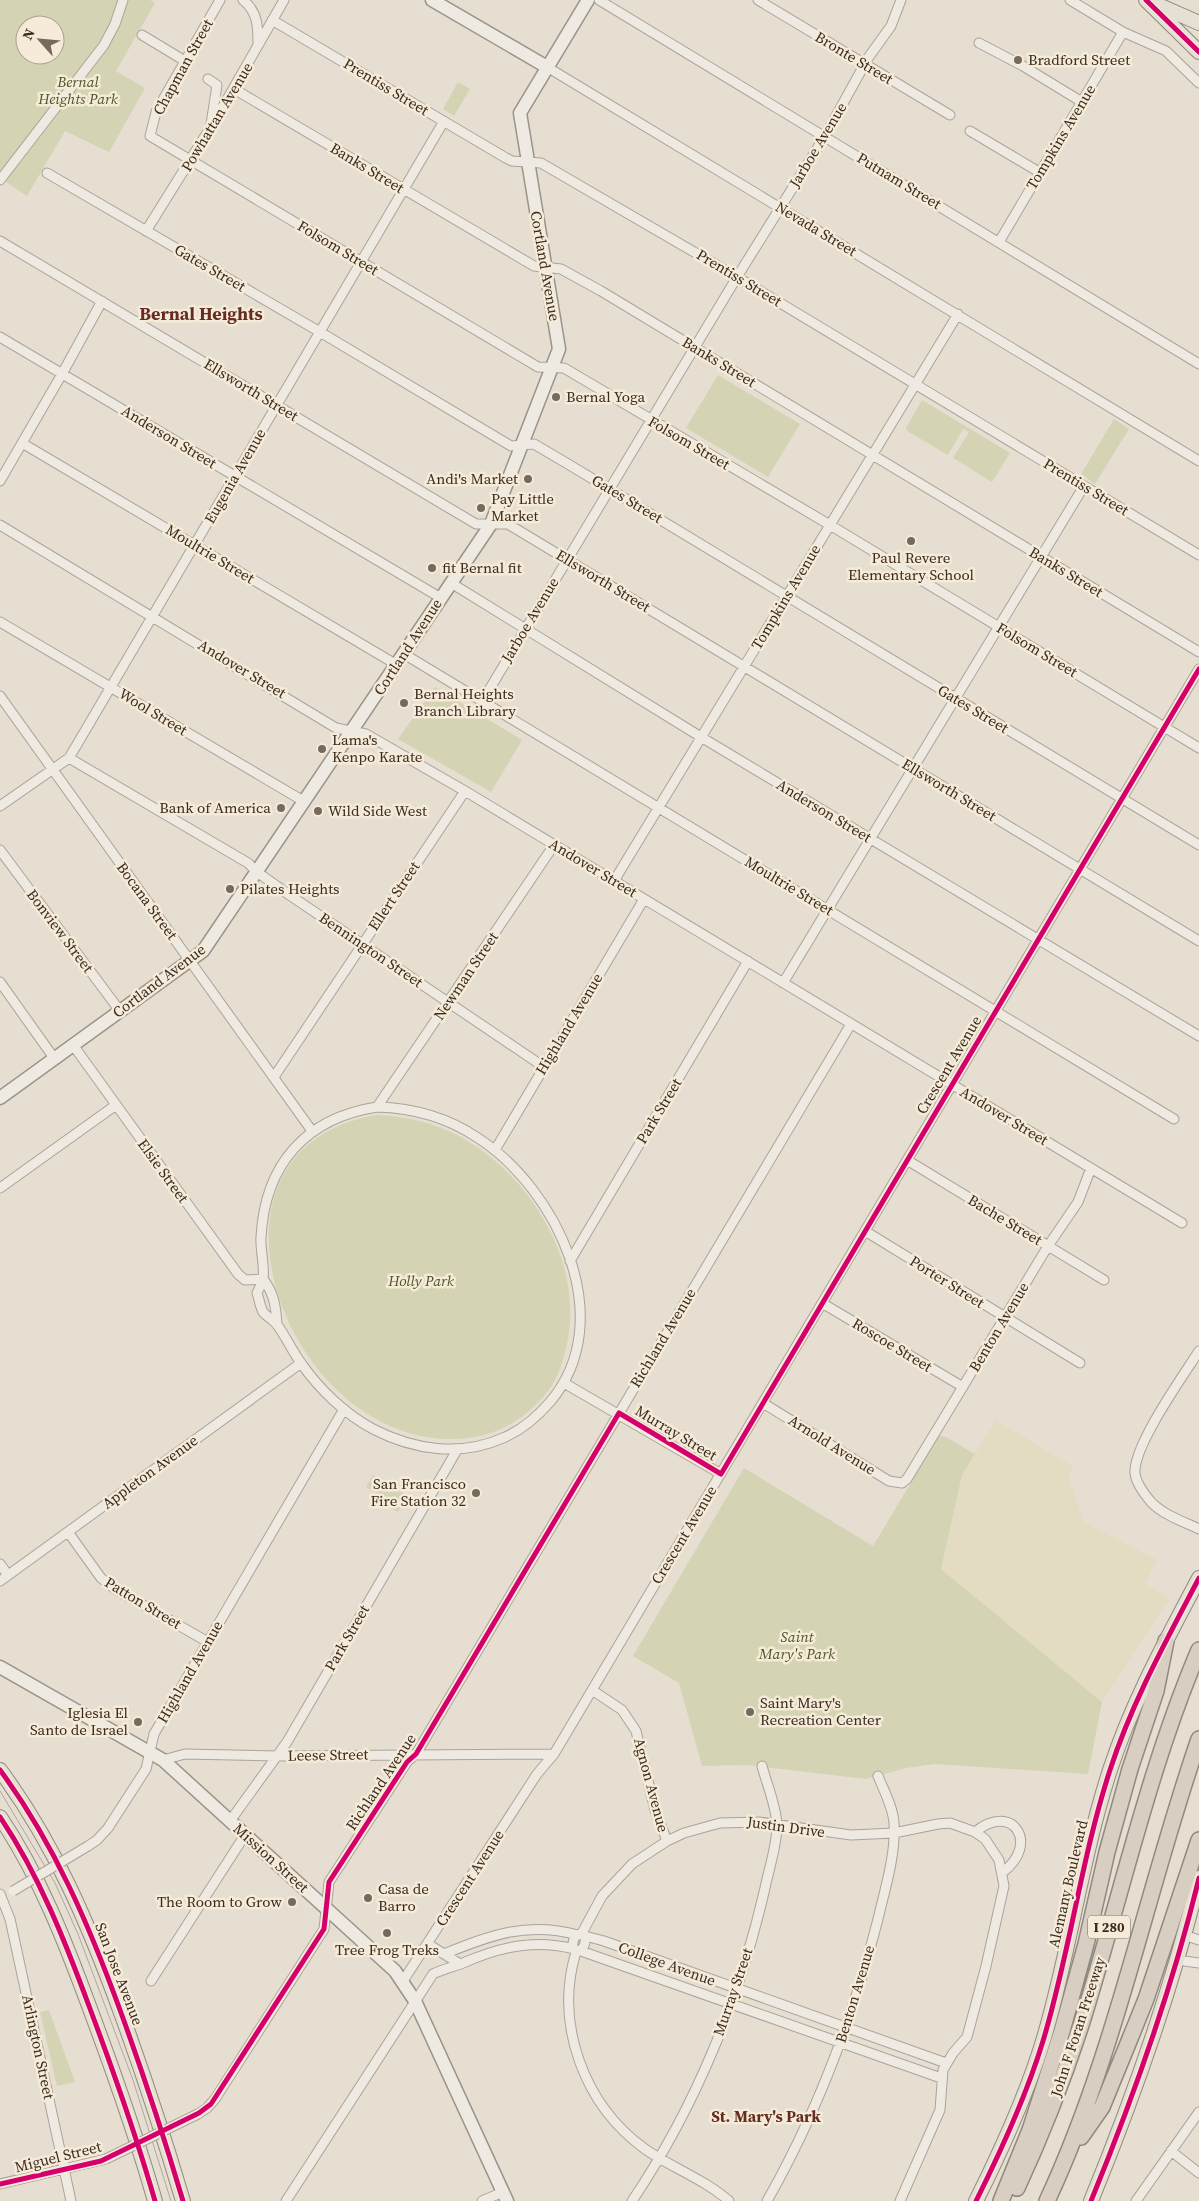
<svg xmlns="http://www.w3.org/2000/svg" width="1199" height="2201" font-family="'Source Serif 4',serif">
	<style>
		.farmland { fill: #e4dcc2 }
		.green { fill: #d4d4b4; fill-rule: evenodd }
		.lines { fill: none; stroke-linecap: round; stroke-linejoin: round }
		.street-casing { stroke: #aba399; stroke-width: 11 }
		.secondary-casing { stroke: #9a938a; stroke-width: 15 }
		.primary-casing { stroke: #908980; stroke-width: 16 }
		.highway-casing { stroke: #908980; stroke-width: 18 }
		.street { stroke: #eeeae2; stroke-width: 9 }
		.secondary { stroke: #eeeae2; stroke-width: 12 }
		.primary { stroke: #e5dfd4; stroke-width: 14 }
		.highway { stroke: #d8cfc2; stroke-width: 15 }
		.tram { stroke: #ada8a2; stroke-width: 1 }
		.street-bridge-casing { stroke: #aba399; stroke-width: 11; stroke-linecap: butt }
		.street-bridge { stroke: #eeeae2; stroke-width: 9 }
		.cycleway-casing { stroke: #f5ebd8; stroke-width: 8 }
		.cycleway { stroke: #d6006c; stroke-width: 5 }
		.poi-dot { fill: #766a5f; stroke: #f5ebd8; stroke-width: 2 }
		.labels { text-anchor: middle; stroke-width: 5; stroke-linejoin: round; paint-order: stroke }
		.shield { fill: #f5ebd8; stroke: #726558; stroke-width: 1 }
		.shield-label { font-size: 14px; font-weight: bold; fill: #3a2c21 }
		.street-label { font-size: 15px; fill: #3a2c21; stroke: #f5ebd8 }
		.poi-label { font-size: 15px; fill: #3a2c21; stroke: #f5ebd8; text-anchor: start }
		.park-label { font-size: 15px; font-style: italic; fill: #4c5628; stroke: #f5ebd8 }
		.neighbourhood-label { font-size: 16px; font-weight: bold; fill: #652d22; stroke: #f5ebd8 }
		.quarter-label { font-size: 18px; font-weight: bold; fill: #652d22; stroke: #f5ebd8 }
	</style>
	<rect width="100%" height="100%" fill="#e5ded1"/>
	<path class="farmland" d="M 996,1420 L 1074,1467 L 1068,1476 L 1084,1522 L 1157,1560 L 1145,1584 L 1170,1598 L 1102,1702 L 941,1569 L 962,1475 Z"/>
	<path class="green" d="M 0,0 L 150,0 L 155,3 L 116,71 L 145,88 L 109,152 L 65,131 L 27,196 L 0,178 ZM 25,25 L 55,25 L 55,55 L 25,55 Z
		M 458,82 L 470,89 L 454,116 L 443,109 Z
		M 718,375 L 800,424 L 768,477 L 686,428 Z
		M 922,400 L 1010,453 L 992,482 L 953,458 L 969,432 L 963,429 L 948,455 L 907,431 L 906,428 Z
		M 1114,419 L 1129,429 L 1095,484 L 1081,474 Z
		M 435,687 L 522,740 L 491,792 L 398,739 Z
		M 377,1115 C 413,1117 444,1125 474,1145 C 538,1187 585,1271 566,1348 C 562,1366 556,1382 544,1396 C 519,1425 487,1440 449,1439 C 281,1437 180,1147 377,1115 Z
		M 939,1436 L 946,1437 L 975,1454 L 962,1475 L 941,1569 L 1102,1702 L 1088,1774 L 935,1764 L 906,1768 L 866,1779 L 748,1765 L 702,1766 L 679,1683 L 633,1656 L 744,1468 L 873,1546 Z
		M 373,1475 L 408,1496 L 398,1512 L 384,1504 L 386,1499 L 366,1487 Z
		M 49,2010 L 75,2082 L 57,2086 L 40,2012 Z"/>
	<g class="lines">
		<defs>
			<path id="street" d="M 220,0 L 156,112 L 150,136 L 538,367 L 564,368 L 830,525 L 1199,748
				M 243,0 C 258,12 258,27 258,44
				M 599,0 L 1199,364
				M 758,0 L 950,115
				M 1070,0 L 1123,32 L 1166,51 L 1199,83
				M 272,20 L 506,158 L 512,161 L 541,163 L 737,277 L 1199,555
				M 142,35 L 185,61
				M 979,43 L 1023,66 L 1082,102
				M 547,67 L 1199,461
				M 208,79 L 217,85 L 211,124
				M 234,89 L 534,266 L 561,269 L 601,291 L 1199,652
				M 970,131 L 1039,172
				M 47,173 L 320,332 L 511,446 L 534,444 L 568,464 L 1199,845
				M 0,180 L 104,45 L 115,24 L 123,0
				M 146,231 L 217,117 L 284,0
				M 0,241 L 476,524 L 508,524 L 1199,941
				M 999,242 L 1123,32
				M 0,337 L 441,598
				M 22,443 L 397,665
				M 0,481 L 62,374 L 102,301
				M 0,525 L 336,728 L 366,734 L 465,791 L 1182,1223
				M 451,583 L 701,737 L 1199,1036
				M 0,622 L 305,802
				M 404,654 L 1174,1119
				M 0,696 L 312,1131
				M 483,700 L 737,277 L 825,136 L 868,58 L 891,26 L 901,0
				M 69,758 L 248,863 L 257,872 L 285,892 L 544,1067
				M 0,806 L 69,758 L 444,121
				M 0,850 L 120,1011
				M 614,881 L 958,314
				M 0,982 L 54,1058
				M 783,983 L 1084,486
				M 73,1045 L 238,1274 L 245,1280 L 263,1279
				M 274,1077 L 465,791
				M 377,1107 C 414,1108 447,1117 478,1138 C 557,1189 620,1320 550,1402 C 537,1417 522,1430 503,1438 C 460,1457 414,1450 373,1429 C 345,1414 319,1389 301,1363 C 292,1351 286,1337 278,1326 C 274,1320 267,1317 263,1312 C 260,1307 259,1298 257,1293 C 259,1289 262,1283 263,1279 C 265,1265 260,1250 261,1237 C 265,1164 306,1118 377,1107 Z
				M 377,1107 L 554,845
				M 495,1150 L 644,899
				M 907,1160 L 1104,1280
				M 0,1188 L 116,1105
				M 865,1231 L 1080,1363
				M 570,1261 L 748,961
				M 263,1279 C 274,1293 276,1307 277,1325
				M 822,1303 L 963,1387
				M 1199,1351 C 1183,1376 1133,1446 1135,1473 C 1136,1484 1145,1495 1152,1503 C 1164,1515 1184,1522 1199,1529
				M 564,1383 L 721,1474
				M 763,1403 L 889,1481 L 902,1483 L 907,1479 L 1048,1246 L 1078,1202 L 1091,1168
				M 68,1532 L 101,1578 L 115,1589 L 208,1642
				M 0,1564 L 8,1575
				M 0,1581 L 301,1363
				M 592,1690 L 622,1710 L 636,1731 L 655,1810 L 667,1841
				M 163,1760 L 185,1754 L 276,1756 L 554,1754
				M 230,1821 L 287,1742 L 457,1450
				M 975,1832 C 1013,1801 1040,1844 1003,1872
				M 88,1846 L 97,1840 L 108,1828 L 146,1769 L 154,1734 L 344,1409
				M 0,1894 L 10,1919 L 71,2201
				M 582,1933 L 602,1896 L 632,1864 L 667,1841 L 684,1833 L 720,1823 L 759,1822 L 851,1835 L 894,1833 L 938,1824 L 950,1823 L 975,1832 L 985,1839 L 999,1860 L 1004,1886 L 986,1966 L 967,2037 L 953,2053 L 943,2070 L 940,2110 L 900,2201
				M 582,1933 L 585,1936 C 586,1943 584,1950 576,1952 L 573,1947 C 572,1941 575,1935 582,1933 Z
				M 1184,1935 L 1199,1940
				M 585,1936 L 604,1941 L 946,2063
				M 428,1944 L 460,1964
				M 581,1951 L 941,2078
				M 576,1952 C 554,2024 584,2105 645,2149 C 672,2168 704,2179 729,2201
				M 444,1954 C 491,1935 527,1921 578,1935
				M 1177,1960 L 1199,1963
				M 151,1981 L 245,1835
				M 403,1981 L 537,1774 L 554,1754 L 1199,669
				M 198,2114 L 207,2108 L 215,2099 L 324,1929 L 329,1882 L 407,1762 L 416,1754 L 851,1024
				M 1171,2151 L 1199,2173
				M 0,2184 L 106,2159
				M 286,2201 L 433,1974 C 443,1969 453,1967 463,1963 C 500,1947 533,1939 574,1949
				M 482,2201 L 503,2192
				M 632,2201 C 695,2108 740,1998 765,1888 C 769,1868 777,1846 777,1825 C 776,1805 767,1785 762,1766
				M 767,2201 C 817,2113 853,2018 878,1919 C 885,1889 896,1854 894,1823 C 893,1807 884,1791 878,1776
				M 1136,2201 L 1199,2112"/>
			<path id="secondary" d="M 432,0 L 547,67
				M 0,1098 L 203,951 L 491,524 L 559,349 L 520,113 L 588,0
				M 0,1667 L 163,1760 L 395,1971 L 415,2001 L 507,2201"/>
			<path id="primary" d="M 1146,0 L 1199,52
				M 1156,4 L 1199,23
				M 0,1770 C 54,1843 89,1925 120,2010 C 143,2073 164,2137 183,2201
				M 0,1817 C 39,1875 65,1941 89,2006 C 113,2070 136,2135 155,2201
				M 976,2201 C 1002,2149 1026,2097 1043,2041 C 1070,1952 1081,1859 1110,1770 C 1132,1702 1166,1641 1199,1578
				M 1091,2201 C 1134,2096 1172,1989 1199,1878"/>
			<path id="highway" d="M 1081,2137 L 1102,2107 L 1127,2046 L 1146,1999 L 1199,1840
				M 1017,2188 C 1042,2134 1064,2078 1082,2022 C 1121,1897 1148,1770 1199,1650
				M 1001,2201 L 1030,2130 L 1062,2031 L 1086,1944 L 1107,1852 L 1130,1769 L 1156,1691 L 1166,1641
				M 1047,2201 C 1116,2053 1146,1892 1199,1739"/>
		</defs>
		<use href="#street" class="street-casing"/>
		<use href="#secondary" class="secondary-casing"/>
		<use href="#primary" class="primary-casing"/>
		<use href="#highway" class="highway-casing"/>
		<use href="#street" class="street"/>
		<use href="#secondary" class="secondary"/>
		<use href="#primary" class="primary"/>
		<use href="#highway" class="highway"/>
		<path class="tram" d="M 0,1791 L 55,1883 L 78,1934 L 133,2080 L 171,2201"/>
		<defs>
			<path id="street-bridge" d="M 13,1891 L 88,1846
				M 106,2159 L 198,2114"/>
		</defs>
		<use href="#street-bridge" class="street-bridge-casing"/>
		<use href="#street-bridge" class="street-bridge"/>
		<defs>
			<path id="cycleway" d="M 1146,0 L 1199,52
				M 0,1770 C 54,1843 89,1925 120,2010 C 143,2073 164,2137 183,2201
				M 0,1817 C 39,1875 65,1941 89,2006 C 113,2070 136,2135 155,2201
				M 0,2184 L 101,2161 L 199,2113 L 211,2104 L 324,1929 L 329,1882 L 407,1762 L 416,1754 L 619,1413 L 721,1474 L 1199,669
				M 976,2201 C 1002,2149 1026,2097 1043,2041 C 1070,1952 1081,1859 1110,1770 C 1132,1702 1166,1641 1199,1578
				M 1091,2201 C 1134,2096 1172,1989 1199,1878"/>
		</defs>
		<use href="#cycleway" class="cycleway-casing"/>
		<use href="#cycleway" class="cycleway"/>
	</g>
	<g class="poi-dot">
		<circle cx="1018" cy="60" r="5"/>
		<circle cx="556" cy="397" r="5"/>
		<circle cx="528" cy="479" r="5"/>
		<circle cx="481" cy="508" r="5"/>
		<circle cx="911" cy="541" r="5"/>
		<circle cx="432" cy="568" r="5"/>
		<circle cx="404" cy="703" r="5"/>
		<circle cx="322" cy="749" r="5"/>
		<circle cx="281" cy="808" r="5"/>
		<circle cx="318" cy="811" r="5"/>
		<circle cx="230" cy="889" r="5"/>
		<circle cx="476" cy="1493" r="5"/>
		<circle cx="750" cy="1712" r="5"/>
		<circle cx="138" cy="1722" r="5"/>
		<circle cx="368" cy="1898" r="5"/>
		<circle cx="292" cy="1902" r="5"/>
		<circle cx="387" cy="1933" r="5"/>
	</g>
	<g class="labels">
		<rect class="shield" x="1088" y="1915.5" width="42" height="23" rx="4"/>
		<g class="shield-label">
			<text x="1109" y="1932">I 280</text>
		</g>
		<g class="street-label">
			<text transform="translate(854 58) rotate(31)" y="5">Bronte Street</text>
			<text transform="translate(183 67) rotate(-61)" y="5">Chapman Street</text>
			<text transform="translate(386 87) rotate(31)" y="5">Prentiss Street</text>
			<text transform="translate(217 117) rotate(-59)" y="5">Powhattan Avenue</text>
			<text transform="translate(1061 137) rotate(-59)" y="5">Tompkins Avenue</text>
			<text transform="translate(818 145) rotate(-59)" y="5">Jarboe Avenue</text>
			<text transform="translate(367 168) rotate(31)" y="5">Banks Street</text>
			<text transform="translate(899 181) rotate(31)" y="5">Putnam Street</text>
			<text transform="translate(816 229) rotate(31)" y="5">Nevada Street</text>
			<text transform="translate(338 248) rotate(31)" y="5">Folsom Street</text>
			<text transform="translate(545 266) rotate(80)" y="5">Cortland Avenue</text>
			<text transform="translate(210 268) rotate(30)" y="5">Gates Street</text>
			<text transform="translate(739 278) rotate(31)" y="5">Prentiss Street</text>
			<text transform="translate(719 362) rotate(31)" y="5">Banks Street</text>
			<text transform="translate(251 390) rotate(31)" y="5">Ellsworth Street</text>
			<text transform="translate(169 437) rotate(31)" y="5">Anderson Street</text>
			<text transform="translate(689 443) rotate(30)" y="5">Folsom Street</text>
			<text transform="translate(235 476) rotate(-60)" y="5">Eugenia Avenue</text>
			<text transform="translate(1086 487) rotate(31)" y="5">Prentiss Street</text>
			<text transform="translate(627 499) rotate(31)" y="5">Gates Street</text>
			<text transform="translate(210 554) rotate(31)" y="5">Moultrie Street</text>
			<text transform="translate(1066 572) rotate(31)" y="5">Banks Street</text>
			<text transform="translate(603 581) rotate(31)" y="5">Ellsworth Street</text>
			<text transform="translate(786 597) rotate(-59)" y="5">Tompkins Avenue</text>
			<text transform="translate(530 620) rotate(-59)" y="5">Jarboe Avenue</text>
			<text transform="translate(408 647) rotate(-57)" y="5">Cortland Avenue</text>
			<text transform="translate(1037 650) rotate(31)" y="5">Folsom Street</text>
			<text transform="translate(242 669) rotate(31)" y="5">Andover Street</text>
			<text transform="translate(973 709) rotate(31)" y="5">Gates Street</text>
			<text transform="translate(153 712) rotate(31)" y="5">Wool Street</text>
			<text transform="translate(949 790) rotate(31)" y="5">Ellsworth Street</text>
			<text transform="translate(824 811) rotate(31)" y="5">Anderson Street</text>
			<text transform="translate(593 868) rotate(31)" y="5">Andover Street</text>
			<text transform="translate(789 886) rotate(31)" y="5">Moultrie Street</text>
			<text transform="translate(394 896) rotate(-56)" y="5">Ellert Street</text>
			<text transform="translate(147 901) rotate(54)" y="5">Bocana Street</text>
			<text transform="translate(60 931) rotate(53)" y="5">Bonview Street</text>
			<text transform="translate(371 950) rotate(34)" y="5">Bennington Street</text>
			<text transform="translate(466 976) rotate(-56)" y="5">Newman Street</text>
			<text transform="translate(159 981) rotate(-37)" y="5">Cortland Avenue</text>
			<text transform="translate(569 1024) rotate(-59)" y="5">Highland Avenue</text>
			<text transform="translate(949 1065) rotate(-59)" y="5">Crescent Avenue</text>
			<text transform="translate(659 1111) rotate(-59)" y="5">Park Street</text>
			<text transform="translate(1004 1116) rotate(31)" y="5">Andover Street</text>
			<text transform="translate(163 1171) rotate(54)" y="5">Elsie Street</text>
			<text transform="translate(1005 1220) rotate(31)" y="5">Bache Street</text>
			<text transform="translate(947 1282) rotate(32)" y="5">Porter Street</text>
			<text transform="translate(999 1327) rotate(-59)" y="5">Benton Avenue</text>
			<text transform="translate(663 1338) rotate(-59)" y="5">Richland Avenue</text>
			<text transform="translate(892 1345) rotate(31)" y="5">Roscoe Street</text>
			<text transform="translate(676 1433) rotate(31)" y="5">Murray Street</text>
			<text transform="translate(832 1445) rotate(32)" y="5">Arnold Avenue</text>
			<text transform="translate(150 1472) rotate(-36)" y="5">Appleton Avenue</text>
			<text transform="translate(684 1535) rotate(-59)" y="5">Crescent Avenue</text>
			<text transform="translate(143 1603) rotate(31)" y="5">Patton Street</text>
			<text transform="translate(347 1638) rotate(-60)" y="5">Park Street</text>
			<text transform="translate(190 1672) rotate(-60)" y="5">Highland Avenue</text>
			<text transform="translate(328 1755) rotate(-1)" y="5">Leese Street</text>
			<text transform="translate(381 1782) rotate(-56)" y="5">Richland Avenue</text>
			<text transform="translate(651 1785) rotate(75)" y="5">Agnon Avenue</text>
			<text transform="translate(786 1827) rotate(8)" y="5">Justin Drive</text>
			<text transform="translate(271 1858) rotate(42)" y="5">Mission Street</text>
			<text transform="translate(470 1878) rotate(-57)" y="5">Crescent Avenue</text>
			<text transform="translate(1068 1884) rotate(-77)" y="5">Alemany Boulevard</text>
			<text transform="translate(667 1964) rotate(20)" y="5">College Avenue</text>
			<text transform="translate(119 1974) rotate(69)" y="5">San Jose Avenue</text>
			<text transform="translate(733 1992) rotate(-71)" y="5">Murray Street</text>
			<text transform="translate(855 1994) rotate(-73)" y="5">Benton Avenue</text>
			<text transform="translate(1078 2027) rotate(-72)" y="5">John F Foran Freeway</text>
			<text transform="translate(38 2047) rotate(78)" y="5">Arlington Street</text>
			<text transform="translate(58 2157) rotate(-14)" y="5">Miguel Street</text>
		</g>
		<g class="poi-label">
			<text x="1028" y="65">Bradford Street</text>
			<text x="566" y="402">Bernal Yoga</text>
			<text x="518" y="484" text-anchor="end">Andi's Market</text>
			<text x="491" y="504">Pay Little<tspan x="491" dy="17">Market</tspan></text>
			<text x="911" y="563" text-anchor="middle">Paul Revere<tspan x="911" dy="17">Elementary School</tspan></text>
			<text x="442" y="573">fit Bernal fit</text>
			<text x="414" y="699">Bernal Heights<tspan x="414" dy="17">Branch Library</tspan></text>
			<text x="332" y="745">Lama's<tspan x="332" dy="17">Kenpo Karate</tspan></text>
			<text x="271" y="813" text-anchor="end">Bank of America</text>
			<text x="328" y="816">Wild Side West</text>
			<text x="240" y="894">Pilates Heights</text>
			<text x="466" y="1489" text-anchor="end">San Francisco<tspan x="466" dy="17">Fire Station 32</tspan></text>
			<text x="760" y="1708">Saint Mary's<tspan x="760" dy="17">Recreation Center</tspan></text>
			<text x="128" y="1718" text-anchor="end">Iglesia El<tspan x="128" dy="17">Santo de Israel</tspan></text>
			<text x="378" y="1894">Casa de<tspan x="378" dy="17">Barro</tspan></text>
			<text x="282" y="1907" text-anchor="end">The Room to Grow</text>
			<text x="387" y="1955" text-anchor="middle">Tree Frog Treks</text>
		</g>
		<g class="park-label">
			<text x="78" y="87">Bernal<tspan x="78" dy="17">Heights Park</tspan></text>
			<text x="421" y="1286">Holly Park</text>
			<text x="797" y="1642">Saint<tspan x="797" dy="17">Mary's Park</tspan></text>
		</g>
		<g class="neighbourhood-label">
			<text x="766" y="2122">St. Mary's Park</text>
		</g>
		<g class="quarter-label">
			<text x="201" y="320">Bernal Heights</text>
		</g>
	</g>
	<g transform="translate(40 40) rotate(297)"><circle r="24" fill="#f5ebd8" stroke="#aa9f8f"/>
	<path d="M0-4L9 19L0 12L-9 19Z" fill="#766a5f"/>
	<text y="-8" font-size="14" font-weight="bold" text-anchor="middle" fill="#3a2c21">N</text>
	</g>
</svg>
